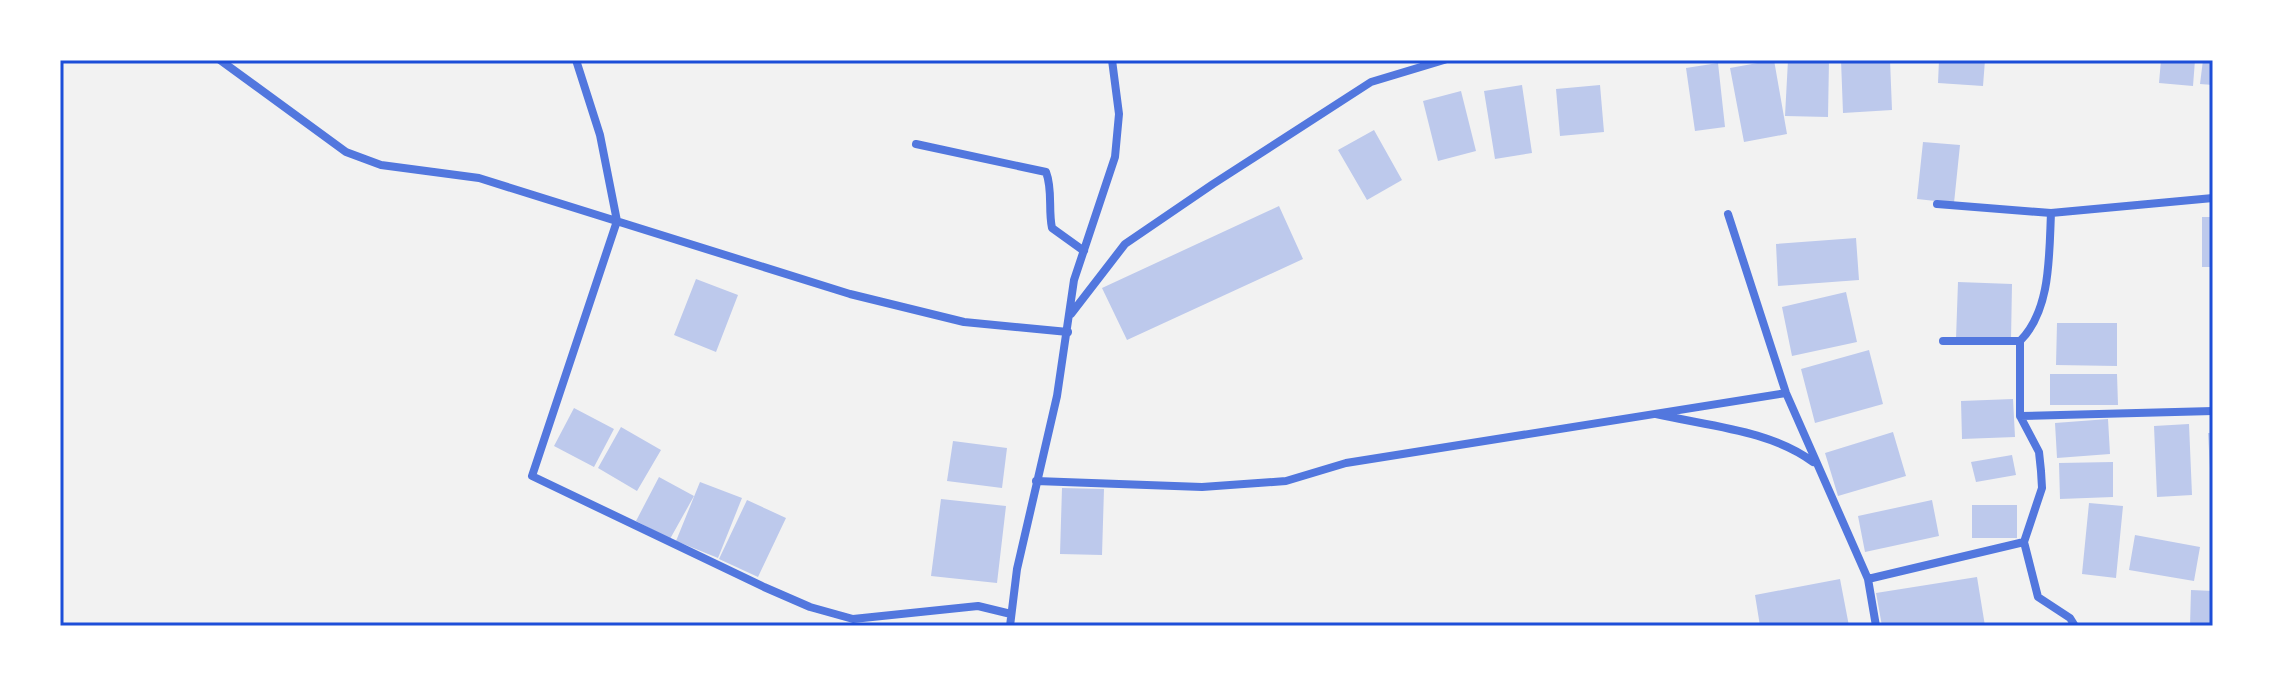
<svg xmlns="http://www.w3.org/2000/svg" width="2273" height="686" font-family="'Titillium Web',sans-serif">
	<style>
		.building { fill: #bdc9ec }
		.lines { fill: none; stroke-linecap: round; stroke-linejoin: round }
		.minor { stroke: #5277de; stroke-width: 8 }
		.neatline { fill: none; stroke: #1d4ed8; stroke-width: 3 }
	</style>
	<rect width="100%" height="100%" fill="#f2f2f2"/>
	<path class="building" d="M 1774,60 L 1787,134 L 1744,142 L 1730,68 Z
		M 1788,60 L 1829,60 L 1828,117 L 1785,116 Z
		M 1841,60 L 1890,60 L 1892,110 L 1843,113 Z
		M 1939,60 L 1985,60 L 1983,86 L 1938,83 Z
		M 2161,60 L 2195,60 L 2193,86 L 2159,83 Z
		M 2203,60 L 2213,60 L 2213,85 L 2200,84 Z
		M 1718,63 L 1725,127 L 1695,131 L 1686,68 Z
		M 1522,85 L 1532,153 L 1495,159 L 1484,91 Z
		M 1600,85 L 1604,132 L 1560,136 L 1556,89 Z
		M 1461,91 L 1476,151 L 1438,161 L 1423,101 Z
		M 1374,130 L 1402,180 L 1367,200 L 1338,150 Z
		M 1923,142 L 1960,145 L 1954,203 L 1917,199 Z
		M 1279,206 L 1303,259 L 1127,340 L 1102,288 Z
		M 2202,217 L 2213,217 L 2213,267 L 2202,267 Z
		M 1856,238 L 1859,280 L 1778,286 L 1776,244 Z
		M 696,279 L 738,295 L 716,352 L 674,335 Z
		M 1958,282 L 2012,284 L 2011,340 L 1956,339 Z
		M 1846,292 L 1857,342 L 1792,356 L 1782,307 Z
		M 2057,323 L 2117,323 L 2117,366 L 2056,365 Z
		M 1869,350 L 1883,404 L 1815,423 L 1801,369 Z
		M 2050,374 L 2117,374 L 2118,405 L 2050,405 Z
		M 2013,399 L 2015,437 L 1962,439 L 1961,401 Z
		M 574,408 L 614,429 L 594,467 L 554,446 Z
		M 2108,419 L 2110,454 L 2057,458 L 2055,423 Z
		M 2189,424 L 2192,495 L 2157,497 L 2154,426 Z
		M 621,427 L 661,450 L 637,491 L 598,468 Z
		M 1893,432 L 1906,476 L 1838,496 L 1825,453 Z
		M 2208,433 L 2213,433 L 2213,486 L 2211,486 Z
		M 953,441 L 1007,448 L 1002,488 L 947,481 Z
		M 2012,455 L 2016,475 L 1976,482 L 1971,462 Z
		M 2113,462 L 2113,497 L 2060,499 L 2059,463 Z
		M 659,477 L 694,496 L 670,539 L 636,521 Z
		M 700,482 L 742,498 L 718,558 L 676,541 Z
		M 1062,488 L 1104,489 L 1102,555 L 1060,554 Z
		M 941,499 L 1006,506 L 997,583 L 931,576 Z
		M 747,500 L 786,518 L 758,577 L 719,559 Z
		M 1932,500 L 1939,536 L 1865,552 L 1858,516 Z
		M 2089,503 L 2123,506 L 2116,578 L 2082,574 Z
		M 1972,505 L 2017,505 L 2017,538 L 1972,538 Z
		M 2135,535 L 2200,547 L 2194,581 L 2129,570 Z
		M 1977,577 L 1985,626 L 1882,626 L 1876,593 Z
		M 1840,579 L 1849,626 L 1760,626 L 1755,595 Z
		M 2191,590 L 2213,591 L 2213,626 L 2190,626 Z"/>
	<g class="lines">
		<path class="minor" d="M 220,60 L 346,152 L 381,165 L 479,178 L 850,294 L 964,322 L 1068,332
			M 576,60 L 600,135 L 617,221 L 532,476 L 764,587 L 810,607 L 853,619 L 978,606 L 1011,614
			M 916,144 L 1046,172 C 1053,190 1048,209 1052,228 L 1084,251
			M 1937,204 L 2051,213 L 2213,198
			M 2051,213 C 2049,256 2051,310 2020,341 L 2020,416 L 2039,452 L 2041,471 L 2042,488 L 2024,542 L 2038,597 L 2070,618 L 2075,626
			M 1728,214 L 1786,393 L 1868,579 L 1876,626
			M 1071,314 L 1125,244 L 1213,184 L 1371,82 L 1444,60
			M 1943,341 L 2020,341
			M 1656,414 C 1708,426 1770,430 1813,462
			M 2020,416 L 2213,411
			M 1036,481 L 1202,487 L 1286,481 L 1346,463 L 1786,393
			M 1868,579 L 2024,542
			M 1010,626 L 1017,569 L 1057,396 L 1074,280 L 1115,157 L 1119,114 L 1112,60"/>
	</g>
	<rect width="2273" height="686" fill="none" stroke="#ffffff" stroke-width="124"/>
	<rect x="62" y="62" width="2149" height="562" class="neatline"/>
</svg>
